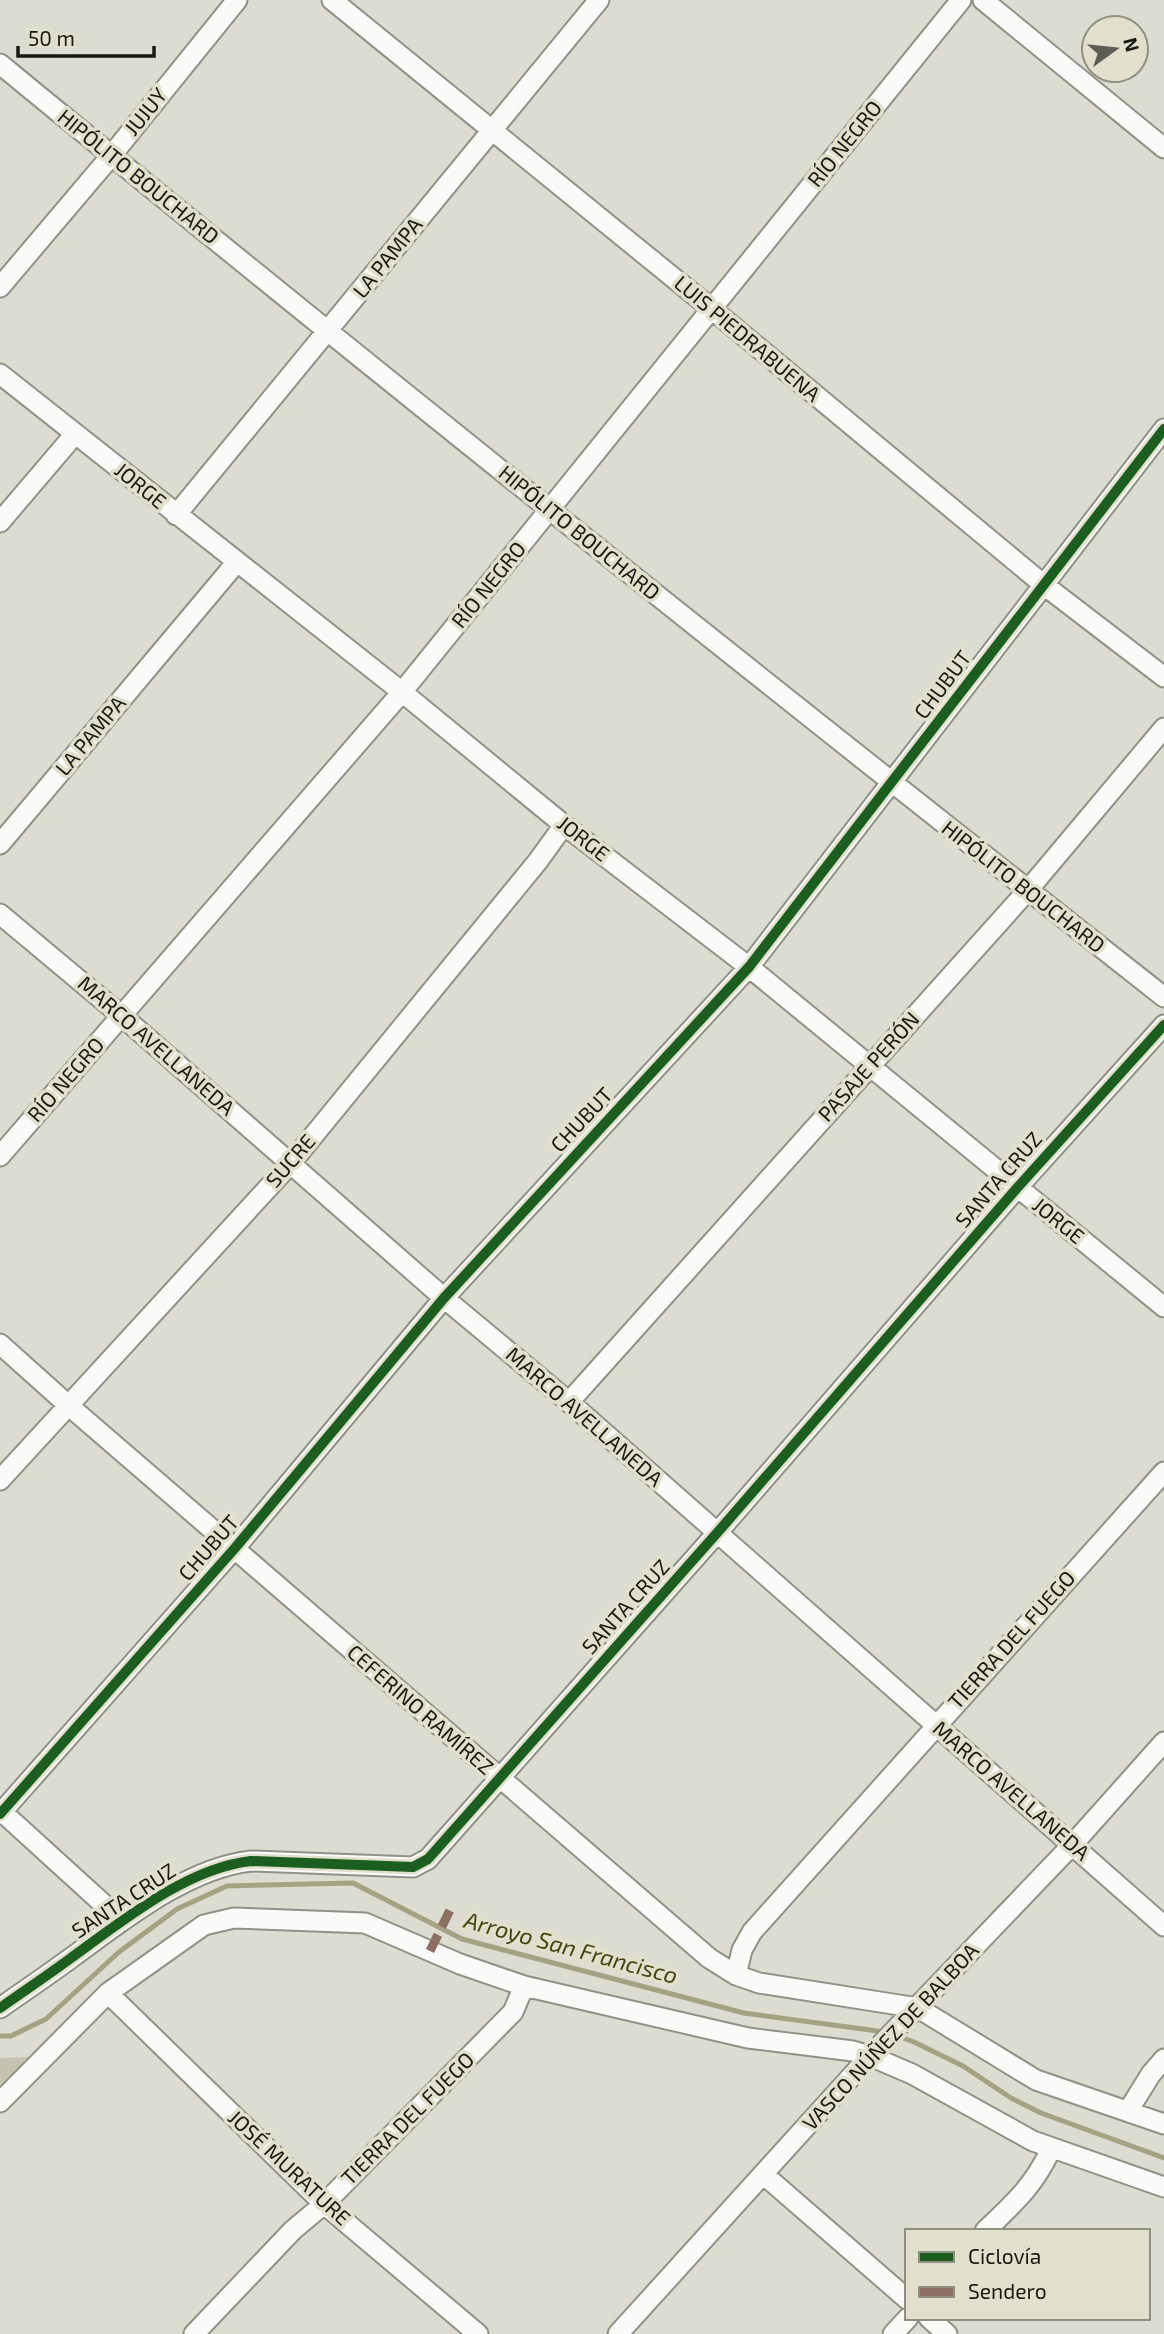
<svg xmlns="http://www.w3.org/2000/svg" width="1164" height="2334" font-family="'Exo 2',sans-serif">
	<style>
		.green { fill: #c3c3af }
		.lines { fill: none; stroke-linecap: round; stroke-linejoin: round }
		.stream { stroke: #a3a383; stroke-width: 5 }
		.street-casing { stroke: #919188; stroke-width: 23 }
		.street { stroke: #fafaf8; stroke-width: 19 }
		.quiet { stroke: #8d6e63; stroke-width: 9; stroke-dasharray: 18 9; stroke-linecap: butt }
		.cycleway-casing { stroke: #e0e0cd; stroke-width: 15 }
		.cycleway { stroke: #1b5e20; stroke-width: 10 }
		.labels { text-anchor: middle; stroke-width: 7; stroke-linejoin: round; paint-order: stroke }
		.street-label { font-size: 21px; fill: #191912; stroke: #e0e0cd }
		.water-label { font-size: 23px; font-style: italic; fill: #474411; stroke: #e0e0cd }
	</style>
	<rect width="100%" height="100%" fill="#dcdcd1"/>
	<path class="green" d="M 30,2057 L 0,2085 L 0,2058 Z"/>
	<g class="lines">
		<path class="stream" d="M 895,2035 L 914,2042 L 963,2066 L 1011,2098 L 1041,2113 L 1164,2158
			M 0,2036 L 11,2036 L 46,2019 L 119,1952 L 177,1909 L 227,1886 L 353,1883 L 462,1939 L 744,2013 L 885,2032"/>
		<defs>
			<path id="street" d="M 332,0 L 713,310 L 1044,585 L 1164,677
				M 983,0 L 1164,148
				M 0,64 C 384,380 773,689 1164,997
				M 0,287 L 111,156 L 237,0
				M 0,374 L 402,692 L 564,825 L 749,967 L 1164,1307
				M 176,515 L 599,0
				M 0,522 L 75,434
				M 0,844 L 236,563
				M 0,914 L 122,1016 L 444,1298 L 569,1402 L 1164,1926
				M 0,1156 L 402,692 L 961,0
				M 0,1344 L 68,1405 L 709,1958 L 736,1975 L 759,1983 L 918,2008 L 1036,2080 L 1164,2124
				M 569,1402 L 1028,890 L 1164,728
				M 0,1480 L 291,1163 L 538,861 L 564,825
				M 0,1810 L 122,1921
				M 0,1814 L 235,1548 L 444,1298 L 749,967 L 1164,429
				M 736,1975 L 742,1950 L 752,1932 L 1164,1472
				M 108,1993 L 324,2204 L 478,2334
				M 0,2008 C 24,1991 48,1975 71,1958 C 122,1921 187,1868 251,1861 L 413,1867 L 428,1859 L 717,1533 L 1017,1188 L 1164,1025
				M 0,2102 L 108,1993 L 204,1925 L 234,1918 L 365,1923 L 460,1964 L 524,1986 L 748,2038 L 853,2051 L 870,2056 L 912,2074 L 1033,2141 L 1164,2187
				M 1128,2111 L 1151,2074 L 1164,2059
				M 763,2174 L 907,2299
				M 985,2231 C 1015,2202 1033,2187 1051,2149
				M 929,2318 L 947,2334
				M 194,2334 L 293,2230 L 324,2204 L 513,2012 L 524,1986
				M 618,2334 L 870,2056 L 1073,1844 L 1164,1742
				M 893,2334 L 908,2318"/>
		</defs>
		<use href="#street" class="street-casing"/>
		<use href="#street" class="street"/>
		<path class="quiet" d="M 430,1951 L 452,1906"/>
		<defs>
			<path id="cycleway" d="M 0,1814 L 235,1548 L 444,1298 L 749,967 L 1164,429
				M 0,2008 C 24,1991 48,1975 71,1958 C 122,1921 187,1868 251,1861 L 413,1867 L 428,1859 L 717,1533 L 1017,1188 L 1164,1025"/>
		</defs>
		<use href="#cycleway" class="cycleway-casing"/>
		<use href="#cycleway" class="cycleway"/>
	</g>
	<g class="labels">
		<g class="street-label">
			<text transform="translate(146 112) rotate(-51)" y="7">JUJUY</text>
			<text transform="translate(845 144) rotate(-51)" y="7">RÍO NEGRO</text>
			<text transform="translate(138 177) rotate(39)" y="7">HIPÓLITO BOUCHARD</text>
			<text transform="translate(388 258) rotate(-51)" y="7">LA PAMPA</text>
			<text transform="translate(747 339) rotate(40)" y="7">LUIS PIEDRABUENA</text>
			<text transform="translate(140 486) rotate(39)" y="7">JORGE</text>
			<text transform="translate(579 533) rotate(39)" y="7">HIPÓLITO BOUCHARD</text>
			<text transform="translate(489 585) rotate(-51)" y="7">RÍO NEGRO</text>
			<text transform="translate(943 685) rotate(-53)" y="7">CHUBUT</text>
			<text transform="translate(91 736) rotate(-50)" y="7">LA PAMPA</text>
			<text transform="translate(583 839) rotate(38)" y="7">JORGE</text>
			<text transform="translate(1023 887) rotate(38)" y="7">HIPÓLITO BOUCHARD</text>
			<text transform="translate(156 1046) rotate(41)" y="7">MARCO AVELLANEDA</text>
			<text transform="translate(869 1067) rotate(-48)" y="7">PASAJE PERÓN</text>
			<text transform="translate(66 1080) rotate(-49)" y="7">RÍO NEGRO</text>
			<text transform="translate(582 1120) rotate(-47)" y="7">CHUBUT</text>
			<text transform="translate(291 1161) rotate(-49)" y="7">SUCRE</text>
			<text transform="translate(999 1180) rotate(-49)" y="7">SANTA CRUZ</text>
			<text transform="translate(1058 1221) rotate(39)" y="7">JORGE</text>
			<text transform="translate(584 1417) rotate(41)" y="7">MARCO AVELLANEDA</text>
			<text transform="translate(209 1548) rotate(-49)" y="7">CHUBUT</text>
			<text transform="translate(626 1607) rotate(-48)" y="7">SANTA CRUZ</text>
			<text transform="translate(1012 1640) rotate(-48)" y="7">TIERRA DEL FUEGO</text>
			<text transform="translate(420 1710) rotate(41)" y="7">CEFERINO RAMÍREZ</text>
			<text transform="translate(1011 1791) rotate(41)" y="7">MARCO AVELLANEDA</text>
			<text transform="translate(124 1901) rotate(-33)" y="7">SANTA CRUZ</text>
			<text transform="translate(891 2037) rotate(-47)" y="7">VASCO NÚÑEZ DE BALBOA</text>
			<text transform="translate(408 2119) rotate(-45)" y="7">TIERRA DEL FUEGO</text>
			<text transform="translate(289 2168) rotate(43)" y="7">JOSÉ MURATURE</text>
		</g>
		<g class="water-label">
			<text transform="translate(571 1948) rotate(15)" y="8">Arroyo San Francisco</text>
		</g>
	</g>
	<rect x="905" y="2229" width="245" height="91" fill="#e0e0cd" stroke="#909082" stroke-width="2"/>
	<rect x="919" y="2252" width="35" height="10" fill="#1b5e20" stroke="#909082" stroke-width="2"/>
	<text x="968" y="2264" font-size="21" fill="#191912">Ciclovía</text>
	<rect x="919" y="2287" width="35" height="10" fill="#8d6e63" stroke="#909082" stroke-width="2"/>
	<text x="968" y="2299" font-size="21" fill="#191912">Sendero</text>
	<g transform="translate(1115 49) rotate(75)"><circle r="33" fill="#e0e0cd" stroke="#909082" stroke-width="2"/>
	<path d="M0-5L12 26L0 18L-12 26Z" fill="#5d5d55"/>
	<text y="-10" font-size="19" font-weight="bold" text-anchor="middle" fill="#191912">N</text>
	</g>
	<path d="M18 46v10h136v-10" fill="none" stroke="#191912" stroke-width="3.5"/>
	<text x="28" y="46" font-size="21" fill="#191912" stroke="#e0e0cd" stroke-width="5" paint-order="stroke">50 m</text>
</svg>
